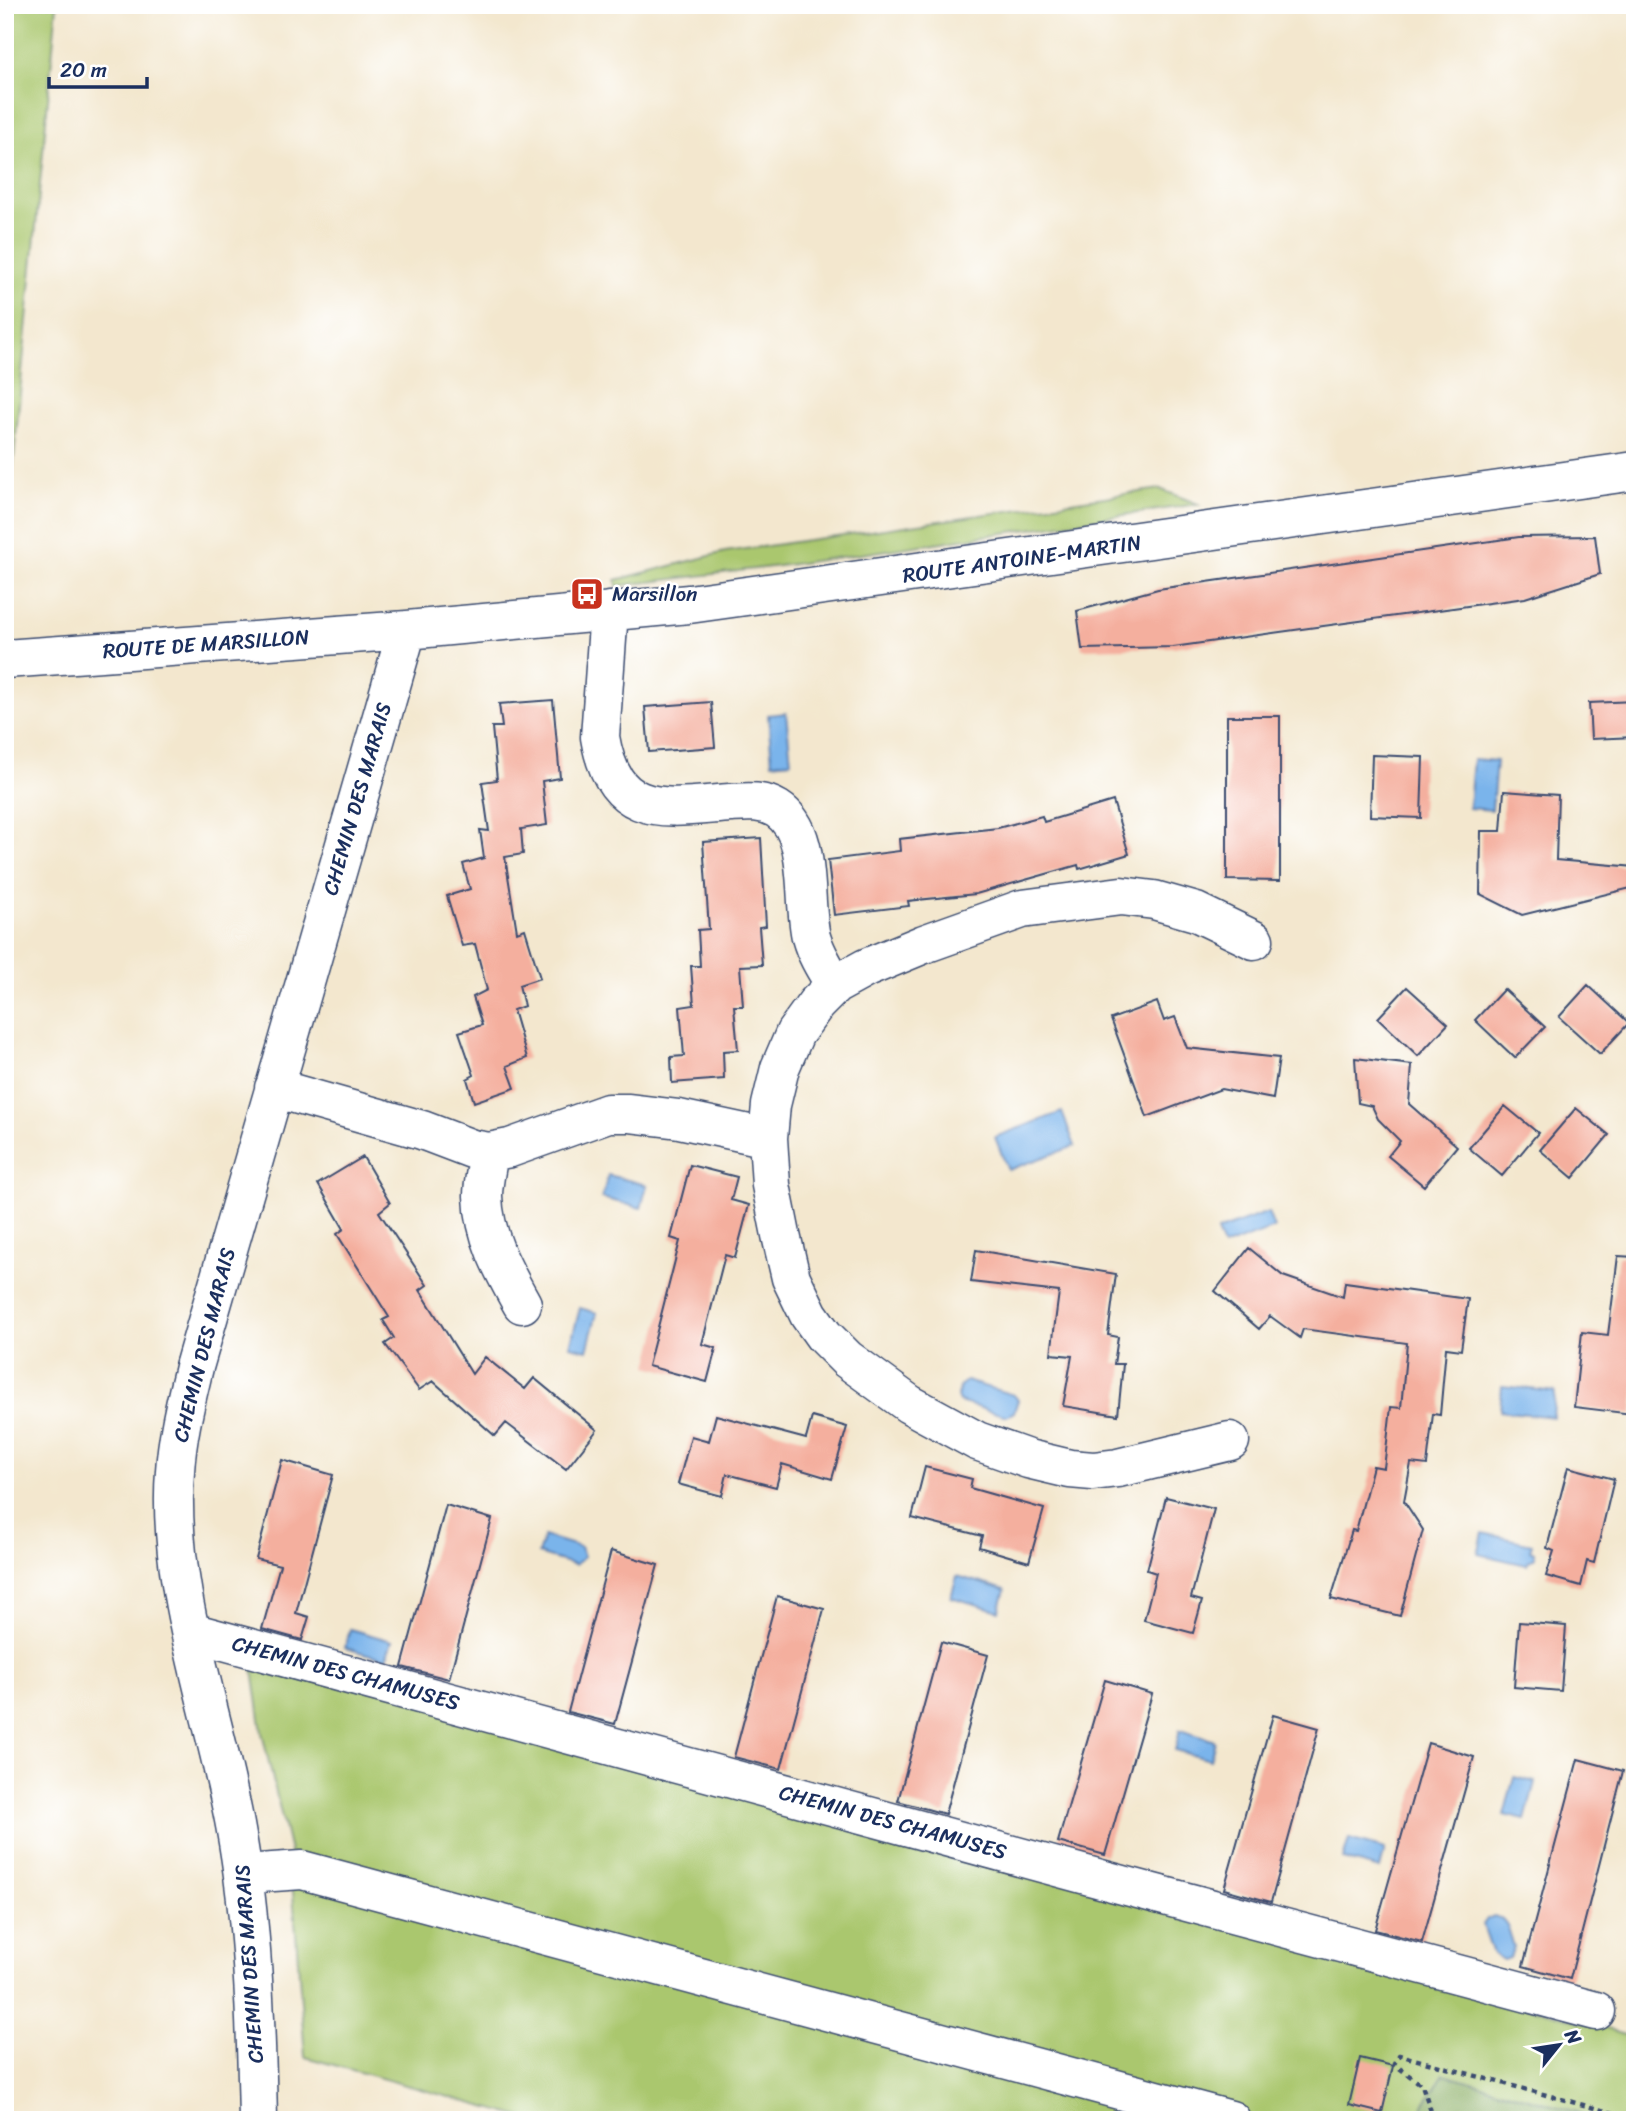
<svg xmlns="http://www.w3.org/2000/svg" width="1640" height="2125" font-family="Sriracha,sans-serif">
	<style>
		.green { fill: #aac76e; stroke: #627b66; stroke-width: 2 }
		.forest { fill: #87ac61; stroke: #516e60; stroke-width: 2 }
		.water { fill: #7ab4eb; stroke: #4a72a4; stroke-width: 2 }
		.building { fill: #f4af9e }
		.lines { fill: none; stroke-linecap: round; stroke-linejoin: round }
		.minor-casing { stroke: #3b4b6f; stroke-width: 41 }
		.path { stroke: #3b4b6f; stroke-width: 4.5; stroke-dasharray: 5 5; stroke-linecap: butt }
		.minor { stroke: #fff; stroke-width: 38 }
		.labels { text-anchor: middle; stroke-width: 5; stroke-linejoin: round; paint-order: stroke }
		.street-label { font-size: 21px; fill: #1b2f5e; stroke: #fff }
		.poi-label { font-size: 21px; fill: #1b2f5e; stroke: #fff; text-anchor: start }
	</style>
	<rect width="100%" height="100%" fill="#fff"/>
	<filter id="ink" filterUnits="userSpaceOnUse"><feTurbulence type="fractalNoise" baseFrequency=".0143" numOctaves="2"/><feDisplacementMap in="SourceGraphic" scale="14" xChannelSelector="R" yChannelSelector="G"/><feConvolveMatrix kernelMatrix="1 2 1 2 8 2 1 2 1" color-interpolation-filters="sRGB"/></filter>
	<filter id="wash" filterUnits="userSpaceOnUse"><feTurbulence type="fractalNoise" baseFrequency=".00686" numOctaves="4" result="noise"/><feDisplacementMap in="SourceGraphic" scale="28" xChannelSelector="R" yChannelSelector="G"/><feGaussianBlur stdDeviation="1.57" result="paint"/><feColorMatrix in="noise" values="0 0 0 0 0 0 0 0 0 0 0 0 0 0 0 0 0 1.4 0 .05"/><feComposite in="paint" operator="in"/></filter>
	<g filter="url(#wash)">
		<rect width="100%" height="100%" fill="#f3e7ce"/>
		<path class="green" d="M 5,5 L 57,5 L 5,551 Z
			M 1160,489 L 1198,504 L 787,565 L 617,586 L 616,580 L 725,552 Z
			M 250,1649 L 470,1706 L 1635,2037 L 1635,2120 L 1604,2120 L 1444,2074 L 1422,2108 L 1426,2120 L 532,2120 L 305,2057 L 290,1852 L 262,1733 Z"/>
		<path class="forest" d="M 1444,2074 L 1604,2120 L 1426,2120 L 1422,2108 Z"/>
		<path class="water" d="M 786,713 L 791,761 L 772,763 L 768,715 Z
			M 1473,759 L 1496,761 L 1492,810 L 1469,808 Z
			M 1062,1112 L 1075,1146 L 1008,1170 L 995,1137 Z
			M 608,1175 L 647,1185 L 641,1208 L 602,1198 Z
			M 1268,1212 L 1274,1228 L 1223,1247 L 1217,1231 Z
			M 580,1308 L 597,1313 L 587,1350 L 570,1346 Z
			M 966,1381 L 1014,1395 L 1018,1400 L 1014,1412 L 1007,1416 L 959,1402 L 957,1397 L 960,1386 Z
			M 1502,1386 L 1555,1392 L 1553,1417 L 1500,1411 Z
			M 1483,1533 L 1532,1544 L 1530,1550 L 1534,1552 L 1535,1557 L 1528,1562 L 1527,1565 L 1478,1554 Z
			M 544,1536 L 580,1547 L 584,1557 L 575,1565 L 538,1554 Z
			M 957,1576 L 1005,1590 L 999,1611 L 951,1597 Z
			M 350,1629 L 392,1641 L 386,1659 L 345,1648 Z
			M 1180,1730 L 1215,1741 L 1210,1760 L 1175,1750 Z
			M 1514,1777 L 1535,1782 L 1525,1820 L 1504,1815 Z
			M 1349,1839 L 1385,1849 L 1380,1869 L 1343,1859 Z
			M 1494,1916 C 1509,1920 1510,1935 1514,1947 L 1510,1958 L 1503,1960 L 1493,1954 L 1483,1925 L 1487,1919 Z"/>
		<g id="blocks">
			<path class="building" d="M 1595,536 L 1600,574 L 1525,598 L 1173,647 L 1082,649 L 1077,611 L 1158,589 L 1519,537 Z
				M 553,700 L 560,778 L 542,781 L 547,825 L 521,829 L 523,854 L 505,857 L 517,932 L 525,929 L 540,978 L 519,985 L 524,1006 L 513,1010 L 527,1058 L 507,1066 L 515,1088 L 474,1102 L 467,1079 L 474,1075 L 459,1032 L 482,1025 L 473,997 L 487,990 L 475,944 L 462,946 L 447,896 L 470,889 L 463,864 L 484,858 L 480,830 L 489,831 L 482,782 L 497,780 L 492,727 L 502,727 L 499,704 Z
				M 1635,701 L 1635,737 L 1591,739 L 1589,703 Z
				M 711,702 L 715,747 L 649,752 L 645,707 Z
				M 1227,716 L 1280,716 L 1280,881 L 1227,880 Z
				M 1372,755 L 1423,757 L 1421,818 L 1370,816 Z
				M 1504,791 L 1558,795 L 1556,860 L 1635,867 L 1635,887 L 1522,915 L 1480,894 L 1481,831 L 1501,831 Z
				M 1113,801 L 1129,854 L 1079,869 L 1078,865 L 976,894 L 908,901 L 909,906 L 834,915 L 828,860 L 900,851 L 899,839 L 998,828 L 1042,816 L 1044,822 Z
				M 761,838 L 766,926 L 759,927 L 762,965 L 740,966 L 743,1006 L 734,1006 L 738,1050 L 723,1051 L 724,1079 L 672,1083 L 671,1057 L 684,1056 L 680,1007 L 694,1005 L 691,966 L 700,966 L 698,930 L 709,929 L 703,842 Z
				M 1588,985 L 1629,1023 L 1600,1054 L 1559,1017 Z
				M 1407,987 L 1448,1024 L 1418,1056 L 1378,1018 Z
				M 1504,989 L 1545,1027 L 1515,1058 L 1475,1020 Z
				M 1157,1002 L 1164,1021 L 1175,1017 L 1187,1048 L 1279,1058 L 1273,1099 L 1221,1089 L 1147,1117 L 1111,1019 Z
				M 1355,1058 L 1412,1065 L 1409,1104 L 1457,1146 L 1424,1186 L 1388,1156 L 1400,1141 L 1378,1119 L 1372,1106 L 1358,1103 Z
				M 1505,1106 L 1538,1133 L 1502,1176 L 1469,1148 Z
				M 1576,1108 L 1609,1135 L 1573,1178 L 1540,1150 Z
				M 363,1157 L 390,1203 L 379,1212 L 427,1285 L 420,1290 L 472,1374 L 485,1357 L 525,1389 L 534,1378 L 597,1430 L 566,1469 L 506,1423 L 495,1436 L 433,1381 L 419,1390 L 385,1344 L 394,1338 L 383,1320 L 389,1317 L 337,1234 L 344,1229 L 318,1184 Z
				M 690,1165 L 737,1177 L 731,1200 L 749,1205 L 735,1258 L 725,1255 L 702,1344 L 716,1348 L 707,1382 L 648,1366 L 680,1241 L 671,1238 Z
				M 1249,1248 L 1283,1276 L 1343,1297 L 1345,1282 L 1468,1299 L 1461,1350 L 1446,1348 L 1440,1415 L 1433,1414 L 1427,1465 L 1411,1463 L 1404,1501 L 1423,1530 L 1400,1616 L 1331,1599 L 1352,1530 L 1356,1531 L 1373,1466 L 1384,1468 L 1391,1407 L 1401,1408 L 1407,1343 L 1303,1329 L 1300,1338 L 1270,1316 L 1259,1329 L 1215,1291 Z
				M 976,1250 L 1116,1274 L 1108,1335 L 1118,1337 L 1114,1364 L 1123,1364 L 1118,1415 L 1063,1406 L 1072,1356 L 1051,1354 L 1059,1292 L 971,1282 Z
				M 1618,1256 L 1635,1257 L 1635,1389 L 1632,1414 L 1574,1407 L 1582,1332 L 1608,1335 Z
				M 716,1415 L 806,1439 L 812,1417 L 847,1427 L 832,1479 L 782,1464 L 776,1487 L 727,1474 L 722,1496 L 678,1484 L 691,1436 L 709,1441 Z
				M 282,1460 L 333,1475 L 296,1613 L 309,1617 L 302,1640 L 262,1629 L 280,1565 L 256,1559 Z
				M 925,1467 L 972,1479 L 970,1488 L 1044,1509 L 1029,1562 L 979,1547 L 982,1536 L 912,1518 Z
				M 1568,1467 L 1614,1479 L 1594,1563 L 1587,1561 L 1581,1586 L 1546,1576 L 1554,1551 L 1547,1548 Z
				M 1166,1497 L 1214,1509 L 1191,1598 L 1202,1601 L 1193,1633 L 1144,1620 L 1156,1573 L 1147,1570 Z
				M 446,1505 L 492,1519 L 449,1679 L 402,1667 Z
				M 611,1551 L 658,1565 L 615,1724 L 568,1712 Z
				M 777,1596 L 824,1609 L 781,1769 L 734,1757 Z
				M 1519,1622 L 1566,1626 L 1561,1691 L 1514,1687 Z
				M 941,1642 L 988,1655 L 945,1814 L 898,1801 Z
				M 1105,1680 L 1152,1694 L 1105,1855 L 1058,1842 Z
				M 1273,1715 L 1319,1728 L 1271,1902 L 1224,1889 Z
				M 1428,1743 L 1474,1757 L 1422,1942 L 1375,1930 Z
				M 1578,1759 L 1623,1771 L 1570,1979 L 1523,1966 Z
				M 1360,2058 L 1393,2066 L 1382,2113 L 1349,2105 Z"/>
		</g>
	</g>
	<g filter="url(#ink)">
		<use href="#blocks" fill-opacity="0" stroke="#3b4b6f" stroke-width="2"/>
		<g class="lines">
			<defs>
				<path id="minor" d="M 609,611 L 600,737 C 614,820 664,808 730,803 C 746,802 762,800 777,809 C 814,832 802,899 811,937 C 816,955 826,970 835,985
					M 5,659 L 407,630 L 689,604 L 1635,471
					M 274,1088 L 422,1130 L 472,1149 L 489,1152 L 510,1148 L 608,1113 L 629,1113 L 679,1119 L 768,1138
					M 489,1152 C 487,1167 483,1182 483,1196 C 484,1236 503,1270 522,1304
					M 1230,1441 L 1118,1468 L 1093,1471 L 1070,1469 L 1028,1459 L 977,1441 L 909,1404 L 847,1359 L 824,1336 L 809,1315 L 791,1278 L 781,1235 L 771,1185 L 768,1138 L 771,1105 L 780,1068 L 795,1033 L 816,1004 L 835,985 L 866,968 L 924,944 L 1022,909 L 1121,896 L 1154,900 L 1196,912 L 1254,940
					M 191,1632 L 1123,1885 L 1596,2011
					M 244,1874 L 302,1870 L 1231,2120
					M 258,2120 C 256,2021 253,1922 235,1825 C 214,1711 166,1587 175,1471 C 177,1436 186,1401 194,1367 L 407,630"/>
			</defs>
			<use href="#minor" class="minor-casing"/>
			<path class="path" d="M 1434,2120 L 1422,2085 L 1394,2064 L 1399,2055 L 1635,2119"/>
			<use href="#minor" class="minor"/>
		</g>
	</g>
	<defs>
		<symbol id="bus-square" viewBox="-11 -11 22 22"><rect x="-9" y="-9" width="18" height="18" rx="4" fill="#c8321e" stroke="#fff"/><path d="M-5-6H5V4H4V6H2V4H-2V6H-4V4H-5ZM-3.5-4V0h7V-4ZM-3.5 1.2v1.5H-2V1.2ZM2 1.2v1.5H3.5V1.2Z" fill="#fff"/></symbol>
	</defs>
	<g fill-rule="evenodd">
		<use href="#bus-square" x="568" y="575" width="38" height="38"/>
	</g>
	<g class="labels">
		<g class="street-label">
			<text transform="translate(1022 559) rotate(-8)" y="7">ROUTE ANTOINE-MARTIN</text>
			<text transform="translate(206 644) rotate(-4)" y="7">ROUTE DE MARSILLON</text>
			<text transform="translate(357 799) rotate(-74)" y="7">CHEMIN DES MARAIS</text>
			<text transform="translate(204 1345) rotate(-76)" y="7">CHEMIN DES MARAIS</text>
			<text transform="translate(346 1673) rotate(15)" y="7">CHEMIN DES CHAMUSES</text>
			<text transform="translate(893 1822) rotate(15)" y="7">CHEMIN DES CHAMUSES</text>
			<text transform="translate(249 1964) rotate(-94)" y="7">CHEMIN DES MARAIS</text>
		</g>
		<g class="poi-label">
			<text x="612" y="601">Marsillon</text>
		</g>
	</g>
	<rect width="1640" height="2125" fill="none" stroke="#fff" stroke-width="28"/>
	<g transform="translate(1559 2045) rotate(60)" stroke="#ffffff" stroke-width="5" paint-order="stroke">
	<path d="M0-5L12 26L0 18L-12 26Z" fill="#1b2f5e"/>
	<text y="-10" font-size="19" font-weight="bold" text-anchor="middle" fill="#1b2f5e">N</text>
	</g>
	<path d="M49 77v10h98v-10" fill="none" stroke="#1b2f5e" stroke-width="3.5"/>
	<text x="60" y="77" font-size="21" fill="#1b2f5e" stroke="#ffffff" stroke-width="5" paint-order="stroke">20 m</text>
</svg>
